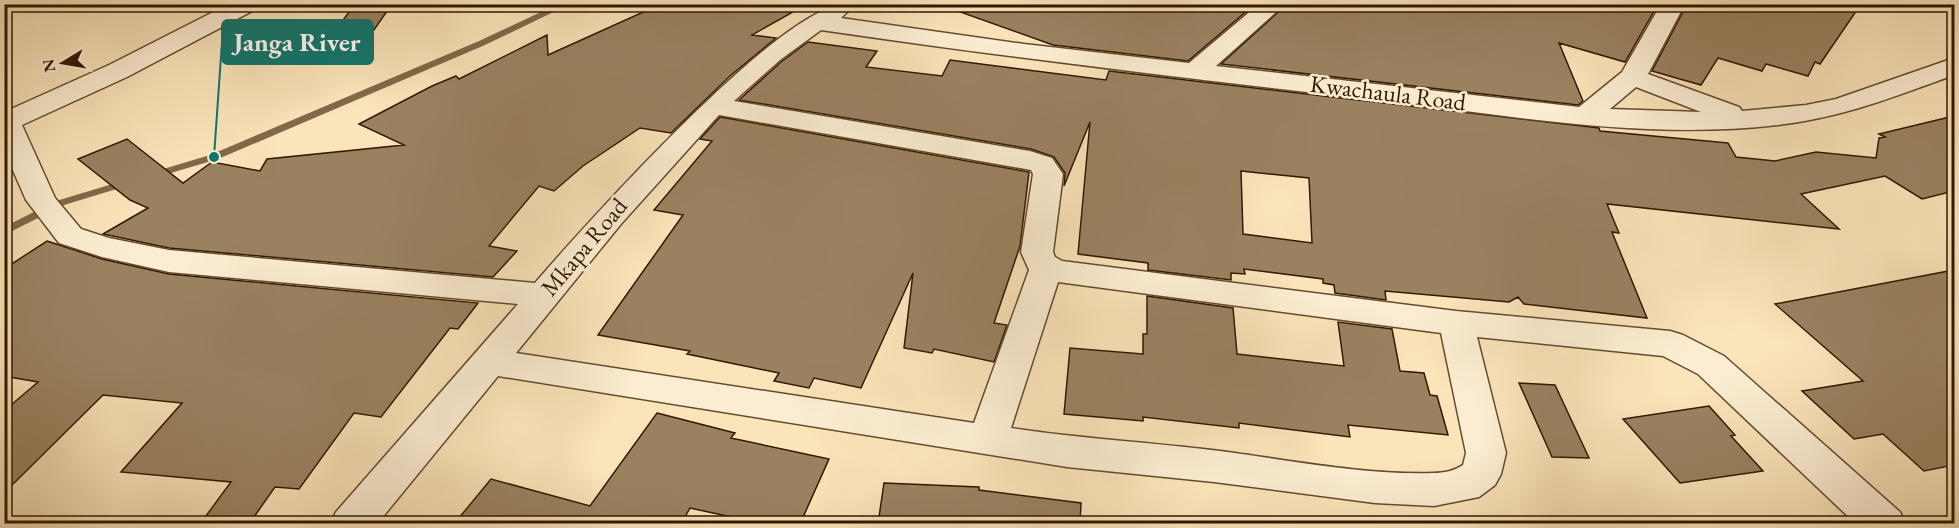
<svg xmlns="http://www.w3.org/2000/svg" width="1959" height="528" font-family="'EB Garamond',serif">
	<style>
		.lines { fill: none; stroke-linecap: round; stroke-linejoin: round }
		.stream { fill: #81694a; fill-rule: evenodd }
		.building { fill: #9a8261; stroke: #311800; stroke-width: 1.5; fill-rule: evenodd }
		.street-casing { stroke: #634b2e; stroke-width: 3 }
		.street { fill: #fcedd2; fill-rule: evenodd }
		.labels { text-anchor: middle; stroke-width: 5; stroke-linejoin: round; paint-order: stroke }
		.street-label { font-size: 24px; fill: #311800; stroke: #fcedd2 }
		.leader { fill: none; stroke: #0f766e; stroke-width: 2 }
		.callout-dot { fill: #0f766e; stroke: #fcedd2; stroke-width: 2 }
		.callout { fill: #0f766e; stroke: #0f766e; stroke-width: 2 }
		.callout-label { font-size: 26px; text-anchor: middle; font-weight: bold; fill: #fff }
	</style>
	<rect width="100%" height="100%" fill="#fae4ba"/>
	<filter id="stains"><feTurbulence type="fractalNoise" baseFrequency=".00333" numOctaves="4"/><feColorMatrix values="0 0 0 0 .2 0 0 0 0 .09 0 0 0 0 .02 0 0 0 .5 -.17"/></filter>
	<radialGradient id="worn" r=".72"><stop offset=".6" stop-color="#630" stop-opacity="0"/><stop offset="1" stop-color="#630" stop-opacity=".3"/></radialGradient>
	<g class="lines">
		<path class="stream" d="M 558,4 L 570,4 L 485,45 L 218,159 L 154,178 L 149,175 L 150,173 L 210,155 L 479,41 Z
			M 129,179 L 134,182 L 133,184 L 64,205 L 4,235 L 4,227 L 56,201 Z"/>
	</g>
	<path class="building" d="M 355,4 L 392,4 L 369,37 L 329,39 Z
		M 661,4 L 807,4 L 752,35 L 776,38 L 730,76 L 671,133 L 640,128 L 583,166 L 554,191 L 539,186 L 489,246 L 517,251 L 493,277 L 169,248 L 103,234 L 148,208 L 130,200 L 78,159 L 127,139 L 183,183 L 212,162 L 260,171 L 267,159 L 404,145 L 359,124 L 432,86 L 456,76 L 459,79 L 547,35 L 548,55 Z
		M 952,4 L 1156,4 L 1168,9 L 1174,4 L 1255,4 L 1188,61 L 1053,45 L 952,9 Z
		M 1287,4 L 1658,4 L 1625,62 L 1559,43 L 1583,101 L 1578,105 L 1221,64 Z
		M 1687,4 L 1861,4 L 1820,64 L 1815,62 L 1808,76 L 1766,64 L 1762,71 L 1718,58 L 1701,85 L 1652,71 Z
		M 808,42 L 877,51 L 866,67 L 942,76 L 950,60 L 1106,80 L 1109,71 L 1599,128 L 1600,131 L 1728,143 L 1736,157 L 1775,161 L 1816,152 L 1876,158 L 1879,138 L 1885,137 L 1879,134 L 1954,116 L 1954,191 L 1922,199 L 1885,176 L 1801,194 L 1839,229 L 1607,204 L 1619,233 L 1612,232 L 1647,318 L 1524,304 L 1518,297 L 1509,302 L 1385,291 L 1386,300 L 1335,293 L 1334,285 L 1323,283 L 1323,279 L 1244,269 L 1245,274 L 1231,273 L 1231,280 L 1148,270 L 1148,263 L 1078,254 L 1090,122 L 1064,186 L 1065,173 L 1054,157 L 1031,149 L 739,100 L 781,62 ZM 1241,171 L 1309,178 L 1312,243 L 1243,234 Z
		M 720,117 L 1029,172 L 1020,246 L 994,323 L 1007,325 L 994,362 L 934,349 L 932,353 L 904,348 L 913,273 L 861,388 L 814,378 L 809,388 L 774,381 L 779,373 L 687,354 L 690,351 L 598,335 L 683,215 L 654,210 L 712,141 L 700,139 Z
		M 47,241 L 102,259 L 169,274 L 478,303 L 458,329 L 450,328 L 381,417 L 354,413 L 299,489 L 275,487 L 249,524 L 200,524 L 231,482 L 121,472 L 182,403 L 103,395 L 4,493 L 4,411 L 38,382 L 4,376 L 4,269 Z
		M 1954,270 L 1954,465 L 1924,471 L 1883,434 L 1854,439 L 1802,391 L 1863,381 L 1775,304 Z
		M 1147,296 L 1233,308 L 1237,354 L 1344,366 L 1338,322 L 1392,329 L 1400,371 L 1424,373 L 1430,395 L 1437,396 L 1448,435 L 1348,425 L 1350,437 L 1239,423 L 1239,428 L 1143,417 L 1143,421 L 1064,414 L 1070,348 L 1143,354 L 1143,334 L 1147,334 Z
		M 1519,383 L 1555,385 L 1589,458 L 1552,457 Z
		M 1709,406 L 1735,435 L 1731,436 L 1763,471 L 1680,483 L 1623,419 Z
		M 657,413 L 735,433 L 731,438 L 829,459 L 800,524 L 764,524 L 690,508 L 681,524 L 454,524 L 491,479 L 590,506 Z
		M 884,483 L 979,487 L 979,490 L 1081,503 L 1080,524 L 878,524 Z"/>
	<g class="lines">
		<defs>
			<path id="street" d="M 229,4 L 259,4 L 256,9 L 127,77 L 22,125 L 55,198 L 81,229 L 109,238 L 169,250 L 535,283 C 577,234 786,0 844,6 L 848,11 L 841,18 L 1024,44 L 1189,63 L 1259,4 L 1285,4 L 1216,66 L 1579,107 L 1622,72 L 1661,4 L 1685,4 L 1648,74 L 1739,107 L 1742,111 L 1806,105 L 1836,99 L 1954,58 L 1954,75 C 1893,97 1844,117 1778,125 C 1650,140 1519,117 1393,102 C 1202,80 1011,58 821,30 L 780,60 L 734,101 L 1030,151 L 1052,158 L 1063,174 L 1053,252 L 1055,257 L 1062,261 L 1456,311 L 1670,331 L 1683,335 L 1724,356 L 1900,512 L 1906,524 L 1856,524 L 1698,374 L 1663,356 L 1477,337 L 1506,453 L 1501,474 L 1495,485 L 1479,497 L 1434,506 L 1375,503 L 1214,482 L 1067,467 L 498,376 L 377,524 L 330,524 L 336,512 L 518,304 L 169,272 L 102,257 L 59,243 L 26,200 L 4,150 L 4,108 L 11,109 L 109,65 ZM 1636,87 L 1701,112 L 1610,109 ZM 719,115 L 1031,170 L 1033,174 L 1021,252 L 1029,270 L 974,423 L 516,353 L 621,224 ZM 1058,282 L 1441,333 L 1466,453 L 1463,465 C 1454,471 1444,473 1433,473 C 1363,475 1289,460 1220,451 C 1150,442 1080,439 1011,428 Z"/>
		</defs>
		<use href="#street" class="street-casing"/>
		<use href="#street" class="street"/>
	</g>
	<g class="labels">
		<g class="street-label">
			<text transform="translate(1388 93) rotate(7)" y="8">Kwachaula Road</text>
			<text transform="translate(584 247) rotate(-50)" y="8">Mkapa Road</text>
		</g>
	</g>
	<path class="leader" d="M214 157L222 42"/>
	<circle class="callout-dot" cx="214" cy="157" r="6"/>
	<rect class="callout" x="222" y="20" width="151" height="44" rx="6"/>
	<g class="callout-label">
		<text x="297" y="51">Janga River</text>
	</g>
	<rect width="1959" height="528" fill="none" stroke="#fae4ba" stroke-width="24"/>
	<rect x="6" y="6" width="1947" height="516" fill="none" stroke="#311800" stroke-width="3"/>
	<rect x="12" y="12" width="1935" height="504" fill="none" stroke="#311800" stroke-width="1.5"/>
	<g transform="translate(63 63) rotate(259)" stroke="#fcedd2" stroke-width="4.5" paint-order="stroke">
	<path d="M0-4.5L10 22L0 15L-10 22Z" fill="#311800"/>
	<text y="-9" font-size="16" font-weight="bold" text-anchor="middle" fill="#311800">N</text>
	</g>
	<rect width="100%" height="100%" filter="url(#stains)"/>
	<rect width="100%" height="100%" fill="url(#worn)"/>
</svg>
